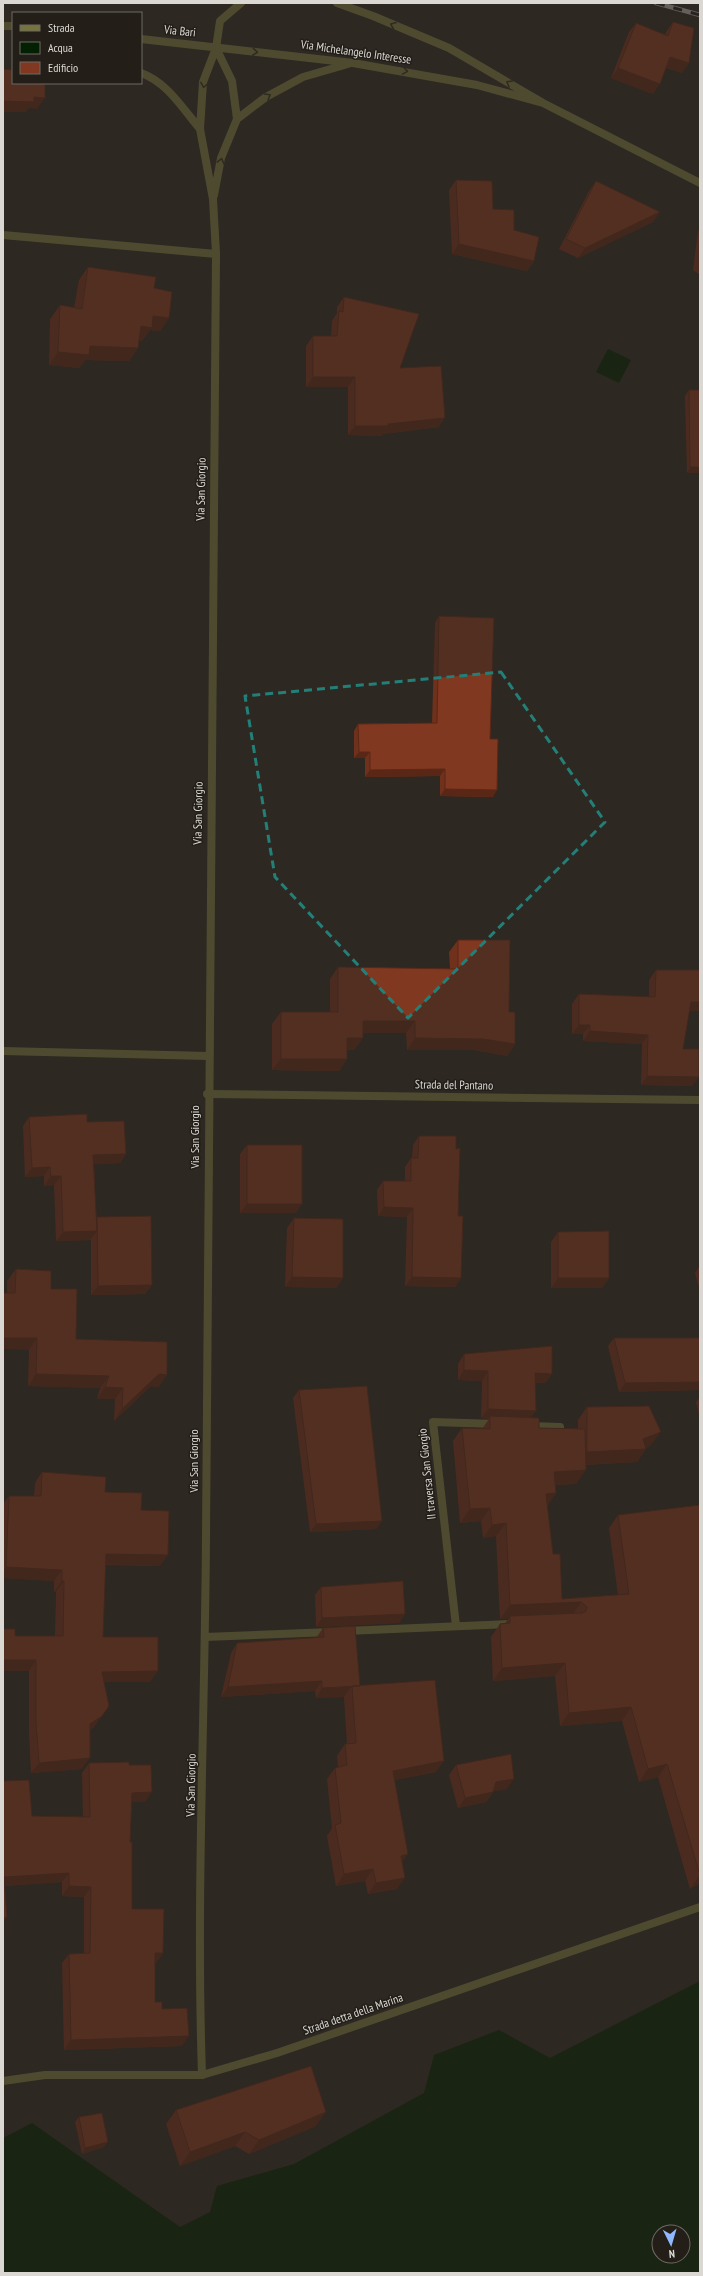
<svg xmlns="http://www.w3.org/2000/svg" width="703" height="2276" font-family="'PT Sans Narrow',sans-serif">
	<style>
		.water { fill: #042002; fill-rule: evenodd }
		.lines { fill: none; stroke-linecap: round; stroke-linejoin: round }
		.minor { stroke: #76743e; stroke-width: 8 }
		.tertiary { stroke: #76743e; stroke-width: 8 }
		.rail-casing { stroke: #a8a5a0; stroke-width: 4.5 }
		.rail { stroke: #231e18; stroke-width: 3; stroke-dasharray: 9; stroke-linecap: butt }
		.wall { fill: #6f301c }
		.shaded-wall { fill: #5a2716 }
		.building { fill: #813820; stroke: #5a2716 }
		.oneway { stroke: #342f20 }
		.marked { fill: none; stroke: #238078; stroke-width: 3; stroke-dasharray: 8 5; stroke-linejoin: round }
		.labels { text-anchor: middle; stroke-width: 3; stroke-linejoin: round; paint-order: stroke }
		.street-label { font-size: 12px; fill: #dbd8d4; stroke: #231e18 }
	</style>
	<rect width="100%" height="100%" fill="#2d2822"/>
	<path class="water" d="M 608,349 L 631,360 L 619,383 L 596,372 Z
		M 700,1981 L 700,2273 L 3,2273 L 3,2138 L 32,2123 L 180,2227 L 210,2212 L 217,2186 L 294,2164 L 424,2093 L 434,2055 L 499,2030 L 550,2058 ZM 659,2232 L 683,2232 L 683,2256 L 659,2256 Z"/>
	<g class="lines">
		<path class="minor" d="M 3,235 L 216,254
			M 3,1051 L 208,1056
			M 207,1094 L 700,1100
			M 530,1426 L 560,1427
			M 456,1626 L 433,1422 L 496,1424
			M 346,1631 L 510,1624
			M 205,1637 L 331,1632
			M 202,2075 L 277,2053 L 700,1907"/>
		<path class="tertiary" d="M 337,3 L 373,16 L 449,48 L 543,103 L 700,183
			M 3,26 L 13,26
			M 141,39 L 353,63 L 477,85 L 543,103
			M 216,48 L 232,81 L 237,119
			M 141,73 C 167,82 183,109 200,129
			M 214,195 L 221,158 L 237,119 L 266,97 L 303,77 L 348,64
			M 3,2081 L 45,2075 L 202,2075 C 196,1895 205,1715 206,1535 C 207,1108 211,681 216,254 L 213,199 L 200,129 L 203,82 L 216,48 L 220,21 L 241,3"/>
		<defs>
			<path id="rail" d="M 656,3 L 700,15"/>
		</defs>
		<use href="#rail" class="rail-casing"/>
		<use href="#rail" class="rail"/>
	</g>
	<path class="wall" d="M 673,22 L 689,63 L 682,73 L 666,68 L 653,94 L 611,78 L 629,32 L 636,23 L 665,35 L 666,32 Z
		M 456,180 L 493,209 L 514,230 L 534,261 L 527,271 L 452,254 L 449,190 Z
		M 596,181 L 660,212 L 653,222 L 578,258 L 559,249 L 589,191 Z
		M 700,229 L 700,275 L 693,270 L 698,231 Z
		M 88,267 L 154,288 L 169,318 L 160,331 L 150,330 L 142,341 L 139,341 L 138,348 L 129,361 L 85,360 L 79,368 L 49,365 L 50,319 L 60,305 L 74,308 L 79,280 Z
		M 344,297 L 400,368 L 439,427 L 383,434 L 381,436 L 348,435 L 348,387 L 306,387 L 306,346 L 313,336 L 331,336 L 332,321 L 337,313 L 337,307 Z
		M 689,390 L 700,473 L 687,473 L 685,396 Z
		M 439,616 L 490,739 L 493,797 L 440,796 L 440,776 L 365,777 L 365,758 L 354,758 L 354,731 L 358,724 L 432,723 L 435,623 Z
		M 458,940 L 509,1012 L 515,1044 L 507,1056 L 474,1050 L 407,1050 L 406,1033 L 363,1033 L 363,1038 L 354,1050 L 347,1050 L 347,1059 L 339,1071 L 272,1070 L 272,1024 L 281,1012 L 330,1012 L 330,979 L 338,967 L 450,969 L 449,952 Z
		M 656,970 L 700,970 L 700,1011 L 689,1011 L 683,1049 L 699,1077 L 692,1086 L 641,1085 L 642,1044 L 583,1041 L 583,1034 L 572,1034 L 572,1004 L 579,994 L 649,997 L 649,980 Z
		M 29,1117 L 87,1122 L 126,1154 L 120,1163 L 94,1164 L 96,1219 L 97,1217 L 152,1285 L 145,1294 L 91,1295 L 91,1240 L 56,1241 L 54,1185 L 44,1186 L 44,1176 L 25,1177 L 23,1126 Z
		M 419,1136 L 456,1149 L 461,1278 L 455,1287 L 405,1286 L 407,1217 L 378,1216 L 377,1190 L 383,1181 L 405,1181 L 405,1167 L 411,1158 L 412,1158 L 413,1145 Z
		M 247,1145 L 296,1213 L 240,1213 L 240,1154 Z
		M 294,1218 L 343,1278 L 336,1288 L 285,1287 L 287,1228 Z
		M 558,1232 L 609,1278 L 602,1288 L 551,1288 L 551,1242 Z
		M 700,1265 L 700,1291 L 695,1273 Z
		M 16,1269 L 51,1289 L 76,1339 L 159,1387 L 151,1386 L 114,1421 L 115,1399 L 97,1399 L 100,1388 L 28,1386 L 29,1350 L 7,1293 L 7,1281 Z
		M 614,1338 L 700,1338 L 700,1389 L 699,1390 L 619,1392 L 608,1346 Z
		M 464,1354 L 546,1383 L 535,1383 L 531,1418 L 539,1428 L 578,1429 L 578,1420 L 587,1407 L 651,1445 L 646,1448 L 646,1449 L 637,1462 L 585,1465 L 576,1484 L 555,1485 L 556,1493 L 547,1506 L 553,1554 L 562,1599 L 618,1595 L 609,1528 L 618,1515 L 700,1505 L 700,1883 L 690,1889 L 658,1777 L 639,1782 L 622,1721 L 560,1726 L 555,1676 L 493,1681 L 491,1637 L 500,1624 L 505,1623 L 509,1618 L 500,1619 L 496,1536 L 483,1538 L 481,1521 L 460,1523 L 453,1441 L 462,1428 L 482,1429 L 489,1419 L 481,1418 L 482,1381 L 458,1380 L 458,1364 Z
		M 299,1390 L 377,1529 L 310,1532 L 293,1398 Z
		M 700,1397 L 700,1418 L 696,1402 Z
		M 42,1472 L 105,1492 L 141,1510 L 160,1566 L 105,1565 L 103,1637 L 150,1682 L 104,1682 L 94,1727 L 90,1730 L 82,1769 L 31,1773 L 29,1732 L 29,1671 L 3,1671 L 3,1629 L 15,1636 L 55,1636 L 56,1592 L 54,1592 L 54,1581 L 3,1578 L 3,1504 L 9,1496 L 34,1496 L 35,1483 Z
		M 321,1587 L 405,1614 L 399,1623 L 316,1627 L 315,1595 Z
		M 323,1628 L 360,1686 L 436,1772 L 395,1780 L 402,1863 L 397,1889 L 368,1894 L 365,1881 L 336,1886 L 327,1836 L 332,1828 L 327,1779 L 335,1768 L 338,1767 L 337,1756 L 345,1744 L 347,1744 L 344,1698 L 344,1697 L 316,1698 L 315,1691 L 221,1697 L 231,1653 L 237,1643 L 316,1638 Z
		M 89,1763 L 129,1765 L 145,1802 L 132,1802 L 130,1842 L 132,1909 L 163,1953 L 156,1963 L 155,1963 L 155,2002 L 162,2009 L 182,2046 L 64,2050 L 62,1963 L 69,1954 L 84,1954 L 84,1897 L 62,1896 L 62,1882 L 5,1886 L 3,1781 L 32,1816 L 83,1817 L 82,1773 Z
		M 456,1765 L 507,1789 L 494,1791 L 486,1802 L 458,1808 L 449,1775 Z
		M 176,2110 L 316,2126 L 249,2154 L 235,2146 L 180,2166 L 166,2124 Z
		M 79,2117 L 104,2147 L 82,2154 L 75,2122 Z"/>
	<path class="shaded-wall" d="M 670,57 L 689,63 L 682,73 L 663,67 Z
		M 618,68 L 660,84 L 653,94 L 611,78 Z
		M 34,97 L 45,98 L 37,109 L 29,108 L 26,112 L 3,112 L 3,101 Z
		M 660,212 L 653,222 L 578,258 L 585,248 Z
		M 459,244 L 534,261 L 527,271 L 452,254 Z
		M 153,316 L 169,318 L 160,331 L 150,330 L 142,341 L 132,340 L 141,326 Z
		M 90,346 L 138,348 L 129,361 L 85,360 L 79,368 L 49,365 L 58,352 Z
		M 313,377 L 355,377 L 348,387 L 306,387 Z
		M 445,418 L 439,427 L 383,434 L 381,436 L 348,435 L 355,426 L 388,424 Z
		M 690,467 L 700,467 L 700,473 L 687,473 Z
		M 359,752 L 370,752 L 365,758 L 354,758 Z
		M 445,769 L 440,776 L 365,777 L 370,770 Z
		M 445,789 L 497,790 L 493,797 L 440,796 Z
		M 691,1002 L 700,1002 L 700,1011 L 684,1011 Z
		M 363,1021 L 415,1021 L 406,1033 L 355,1033 Z
		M 579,1025 L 590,1025 L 583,1034 L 572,1034 Z
		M 590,1031 L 648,1035 L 642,1044 L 583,1041 Z
		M 347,1038 L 363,1038 L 354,1050 L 338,1049 Z
		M 415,1038 L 483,1039 L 515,1044 L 507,1056 L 474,1050 L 407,1050 Z
		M 281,1059 L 347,1059 L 339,1071 L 272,1070 Z
		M 647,1076 L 699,1077 L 692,1086 L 641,1085 Z
		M 126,1154 L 120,1163 L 87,1165 L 93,1155 Z
		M 50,1167 L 44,1176 L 25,1177 L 32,1168 Z
		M 51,1176 L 61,1176 L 54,1185 L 44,1186 Z
		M 247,1204 L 302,1204 L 296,1213 L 240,1213 Z
		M 384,1207 L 413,1208 L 407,1217 L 378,1216 Z
		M 97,1231 L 90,1240 L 56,1241 L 63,1232 Z
		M 292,1277 L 343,1278 L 336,1288 L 285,1287 Z
		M 412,1277 L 461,1278 L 455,1287 L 405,1286 Z
		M 558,1278 L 609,1278 L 602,1288 L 551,1288 Z
		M 152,1285 L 145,1294 L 91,1295 L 98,1286 Z
		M 3,1338 L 37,1338 L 29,1350 L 3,1349 Z
		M 464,1370 L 488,1371 L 482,1381 L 458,1380 Z
		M 535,1373 L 552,1374 L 546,1383 L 528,1382 Z
		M 36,1374 L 109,1376 L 100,1388 L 28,1386 Z
		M 159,1374 L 167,1375 L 159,1387 L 151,1386 L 114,1421 L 122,1409 Z
		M 700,1382 L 700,1389 L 699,1390 L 619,1392 L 625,1383 Z
		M 105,1387 L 123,1388 L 115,1399 L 97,1399 Z
		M 488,1409 L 536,1411 L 529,1420 L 490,1416 L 489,1419 L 481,1418 Z
		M 661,1432 L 651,1445 L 642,1449 L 646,1449 L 637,1462 L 578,1465 L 587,1452 L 643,1439 Z
		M 586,1470 L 576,1484 L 545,1485 L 554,1472 Z
		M 556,1493 L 547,1507 L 546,1494 Z
		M 490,1508 L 481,1521 L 460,1523 L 470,1509 Z
		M 382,1521 L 377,1529 L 310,1532 L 316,1524 Z
		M 506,1523 L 496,1536 L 483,1538 L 492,1525 Z
		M 106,1554 L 168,1555 L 160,1566 L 98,1564 Z
		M 6,1567 L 62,1570 L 54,1581 L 3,1578 L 3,1572 Z
		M 62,1581 L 64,1581 L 56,1592 L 54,1592 Z
		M 581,1602 L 572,1616 L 510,1616 L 509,1618 L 500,1619 L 510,1605 Z
		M 405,1614 L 399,1623 L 316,1627 L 322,1618 Z
		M 3,1660 L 36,1660 L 29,1671 L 3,1671 Z
		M 565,1663 L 555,1676 L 493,1681 L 502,1668 Z
		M 158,1671 L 150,1682 L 95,1682 L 102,1672 Z
		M 322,1681 L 315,1691 L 221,1697 L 228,1687 Z
		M 351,1687 L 344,1697 L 316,1698 L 322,1688 Z
		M 631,1707 L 622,1721 L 560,1726 L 569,1713 Z
		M 102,1716 L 94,1727 L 82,1735 L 90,1724 Z
		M 90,1758 L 82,1769 L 31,1773 L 39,1763 Z
		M 444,1761 L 436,1772 L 385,1782 L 393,1771 Z
		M 667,1764 L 658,1777 L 639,1782 L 648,1769 Z
		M 514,1779 L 507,1789 L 489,1792 L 496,1782 Z
		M 152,1792 L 145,1802 L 125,1802 L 132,1793 Z
		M 493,1792 L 486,1802 L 458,1808 L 465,1798 Z
		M 408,1854 L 400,1865 L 401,1856 Z
		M 373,1869 L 365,1881 L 336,1886 L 344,1874 Z
		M 69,1873 L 62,1882 L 3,1886 L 4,1877 Z
		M 700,1875 L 700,1883 L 690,1889 Z
		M 405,1878 L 397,1889 L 368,1894 L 376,1883 Z
		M 69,1886 L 91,1887 L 84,1897 L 62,1896 Z
		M 7,1917 L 3,1923 L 3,1918 Z
		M 155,1953 L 163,1953 L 156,1963 L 148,1963 Z
		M 189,2036 L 182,2046 L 64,2050 L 71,2040 Z
		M 326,2112 L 316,2126 L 249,2154 L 259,2140 Z
		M 245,2132 L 235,2146 L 180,2166 L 190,2152 Z
		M 108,2142 L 104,2147 L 82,2154 L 85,2148 Z"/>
	<path class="building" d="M 673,22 L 694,28 L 689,63 L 670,57 L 660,84 L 618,68 L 636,23 L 668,36 Z
		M 3,69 L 13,70 L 13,83 L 45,83 L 45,98 L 34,97 L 34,102 L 3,101 Z
		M 456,180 L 492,181 L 493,209 L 514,210 L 514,230 L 539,237 L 534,261 L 459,244 Z
		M 596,181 L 660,212 L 585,248 L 566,239 Z
		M 88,267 L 156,277 L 154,288 L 172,292 L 169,318 L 153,316 L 152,328 L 141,326 L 138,348 L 90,346 L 89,355 L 58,352 L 60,305 L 82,309 Z
		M 344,297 L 419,314 L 400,368 L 441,366 L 445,418 L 388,424 L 388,426 L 355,426 L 355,377 L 313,377 L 313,336 L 337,336 L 339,311 L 343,312 Z
		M 689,390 L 700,390 L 700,467 L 690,467 Z
		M 439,616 L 494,618 L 490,739 L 498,739 L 497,790 L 445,789 L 445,769 L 370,770 L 370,752 L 359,752 L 358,724 L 437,723 Z
		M 458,940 L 510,940 L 509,1012 L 515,1012 L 515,1044 L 483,1039 L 415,1038 L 415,1021 L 363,1021 L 363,1038 L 347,1038 L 347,1059 L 281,1059 L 281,1012 L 338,1012 L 338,967 L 458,969 Z
		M 656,970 L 700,970 L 700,1002 L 691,1002 L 683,1049 L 699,1049 L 699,1077 L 647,1076 L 648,1035 L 590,1031 L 590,1025 L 579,1025 L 579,994 L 655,997 Z
		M 87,1114 L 87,1122 L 124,1121 L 126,1154 L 93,1155 L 97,1231 L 63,1232 L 61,1176 L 51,1176 L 50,1167 L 32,1168 L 29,1117 Z
		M 419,1136 L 456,1136 L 456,1149 L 460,1148 L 458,1216 L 463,1216 L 461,1278 L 412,1277 L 413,1208 L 384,1207 L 383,1181 L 411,1181 L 411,1158 L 418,1158 Z
		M 247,1145 L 302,1145 L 302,1204 L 247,1204 Z
		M 151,1216 L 152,1285 L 98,1286 L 97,1217 Z
		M 294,1218 L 343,1219 L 343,1278 L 292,1277 Z
		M 609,1231 L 609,1278 L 558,1278 L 558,1232 Z
		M 16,1269 L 51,1271 L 51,1289 L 77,1289 L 76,1339 L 167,1342 L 167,1375 L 159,1374 L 122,1409 L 123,1388 L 105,1387 L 109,1376 L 36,1374 L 37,1338 L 3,1338 L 3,1293 L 15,1293 Z
		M 614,1338 L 700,1338 L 700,1382 L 625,1383 Z
		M 552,1346 L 552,1374 L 535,1373 L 536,1411 L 488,1409 L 488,1371 L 464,1370 L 464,1354 Z
		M 367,1386 L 382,1521 L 316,1524 L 299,1390 Z
		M 649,1406 L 661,1432 L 643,1439 L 646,1449 L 587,1452 L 587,1407 Z
		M 490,1416 L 539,1418 L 539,1428 L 585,1429 L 586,1470 L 554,1472 L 556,1493 L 546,1494 L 553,1554 L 560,1554 L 562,1599 L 629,1594 L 618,1515 L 700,1505 L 700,1875 L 667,1764 L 648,1769 L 631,1707 L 569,1713 L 565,1663 L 502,1668 L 500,1624 L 510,1623 L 510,1616 L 582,1613 L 586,1611 L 587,1607 L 581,1602 L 510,1605 L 506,1523 L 492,1525 L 490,1508 L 470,1509 L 462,1428 L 490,1429 Z
		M 42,1472 L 106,1477 L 105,1492 L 142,1493 L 141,1510 L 169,1511 L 168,1555 L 106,1554 L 103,1637 L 158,1637 L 158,1671 L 102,1672 L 109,1706 L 102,1716 L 90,1724 L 90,1758 L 39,1763 L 36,1722 L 36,1660 L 3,1660 L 3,1629 L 15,1629 L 15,1636 L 63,1636 L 64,1581 L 62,1581 L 62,1570 L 6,1567 L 9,1496 L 41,1496 Z
		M 403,1581 L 405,1614 L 322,1618 L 321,1587 Z
		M 355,1626 L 360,1686 L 322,1688 L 322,1681 L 228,1687 L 237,1643 L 324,1637 L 323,1628 Z
		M 435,1680 L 444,1761 L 393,1771 L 408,1854 L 401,1856 L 405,1878 L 376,1883 L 373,1869 L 344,1874 L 335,1825 L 341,1823 L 335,1768 L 347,1765 L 345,1744 L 356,1743 L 352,1686 Z
		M 511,1754 L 514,1779 L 496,1782 L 493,1792 L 465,1798 L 456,1765 Z
		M 129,1762 L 129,1765 L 151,1765 L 152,1792 L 132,1793 L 130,1842 L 132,1842 L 132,1909 L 164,1909 L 163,1953 L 155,1953 L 155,2002 L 162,2002 L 162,2009 L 187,2008 L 189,2036 L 71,2040 L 69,1954 L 90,1953 L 91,1887 L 69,1886 L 69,1873 L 4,1877 L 7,1917 L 3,1918 L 3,1781 L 29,1780 L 32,1816 L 90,1817 L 89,1763 Z
		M 311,2066 L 326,2112 L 259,2140 L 245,2132 L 190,2152 L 176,2110 Z
		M 102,2113 L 108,2142 L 85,2148 L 79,2117 Z"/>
	<defs><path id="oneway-chevron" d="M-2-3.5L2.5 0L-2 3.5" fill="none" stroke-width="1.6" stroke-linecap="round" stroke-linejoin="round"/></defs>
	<g class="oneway">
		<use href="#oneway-chevron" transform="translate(393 25) rotate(-157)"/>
		<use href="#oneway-chevron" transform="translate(255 52) rotate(6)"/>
		<use href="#oneway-chevron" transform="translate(405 71) rotate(9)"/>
		<use href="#oneway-chevron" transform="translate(509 83) rotate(-150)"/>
		<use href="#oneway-chevron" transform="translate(204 85) rotate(99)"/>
		<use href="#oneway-chevron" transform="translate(268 96) rotate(-31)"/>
		<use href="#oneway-chevron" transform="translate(221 161) rotate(-76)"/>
	</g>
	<path d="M0 0H703V2276H0ZM 501,672 L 605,822 L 408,1018 L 275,877 L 245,696 Z" fill="#2d2822" fill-opacity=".55" fill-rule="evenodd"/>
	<path class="marked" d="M 501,672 L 605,822 L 408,1018 L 275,877 L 245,696 Z"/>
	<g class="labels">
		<g class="street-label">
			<text transform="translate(180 31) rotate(6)" y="4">Via Bari</text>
			<text transform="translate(356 52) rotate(8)" y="4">Via Michelangelo Interesse</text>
			<text transform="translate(201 489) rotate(-89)" y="4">Via San Giorgio</text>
			<text transform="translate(198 813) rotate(-89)" y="4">Via San Giorgio</text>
			<text transform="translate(454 1085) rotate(1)" y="4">Strada del Pantano</text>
			<text transform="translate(195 1137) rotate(-90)" y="4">Via San Giorgio</text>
			<text transform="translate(194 1461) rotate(-90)" y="4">Via San Giorgio</text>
			<text transform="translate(427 1474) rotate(-96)" y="4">II traversa San Giorgio</text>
			<text transform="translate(191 1785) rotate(-89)" y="4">Via San Giorgio</text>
			<text transform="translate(353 2014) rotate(-19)" y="4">Strada detta della Marina</text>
		</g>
	</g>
	<rect width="703" height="2276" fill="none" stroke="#dbd8d4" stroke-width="8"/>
	<rect x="12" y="12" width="130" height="72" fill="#231e18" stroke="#6d6863"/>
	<rect x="20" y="25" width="20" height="6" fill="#76743e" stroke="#6d6863"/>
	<text x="48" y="32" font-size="12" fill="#dbd8d4">Strada</text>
	<rect x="20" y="42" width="20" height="12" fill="#042002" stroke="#6d6863"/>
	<text x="48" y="52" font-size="12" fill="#dbd8d4">Acqua</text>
	<rect x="20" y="62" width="20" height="12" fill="#813820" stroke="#6d6863"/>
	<text x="48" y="72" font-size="12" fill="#dbd8d4">Edificio</text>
	<g transform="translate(671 2244) rotate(175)"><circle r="19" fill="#231e18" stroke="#6d6863"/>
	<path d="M0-3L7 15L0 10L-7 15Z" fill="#8fb8fd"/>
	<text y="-6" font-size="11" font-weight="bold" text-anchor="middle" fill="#dbd8d4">N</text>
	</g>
</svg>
